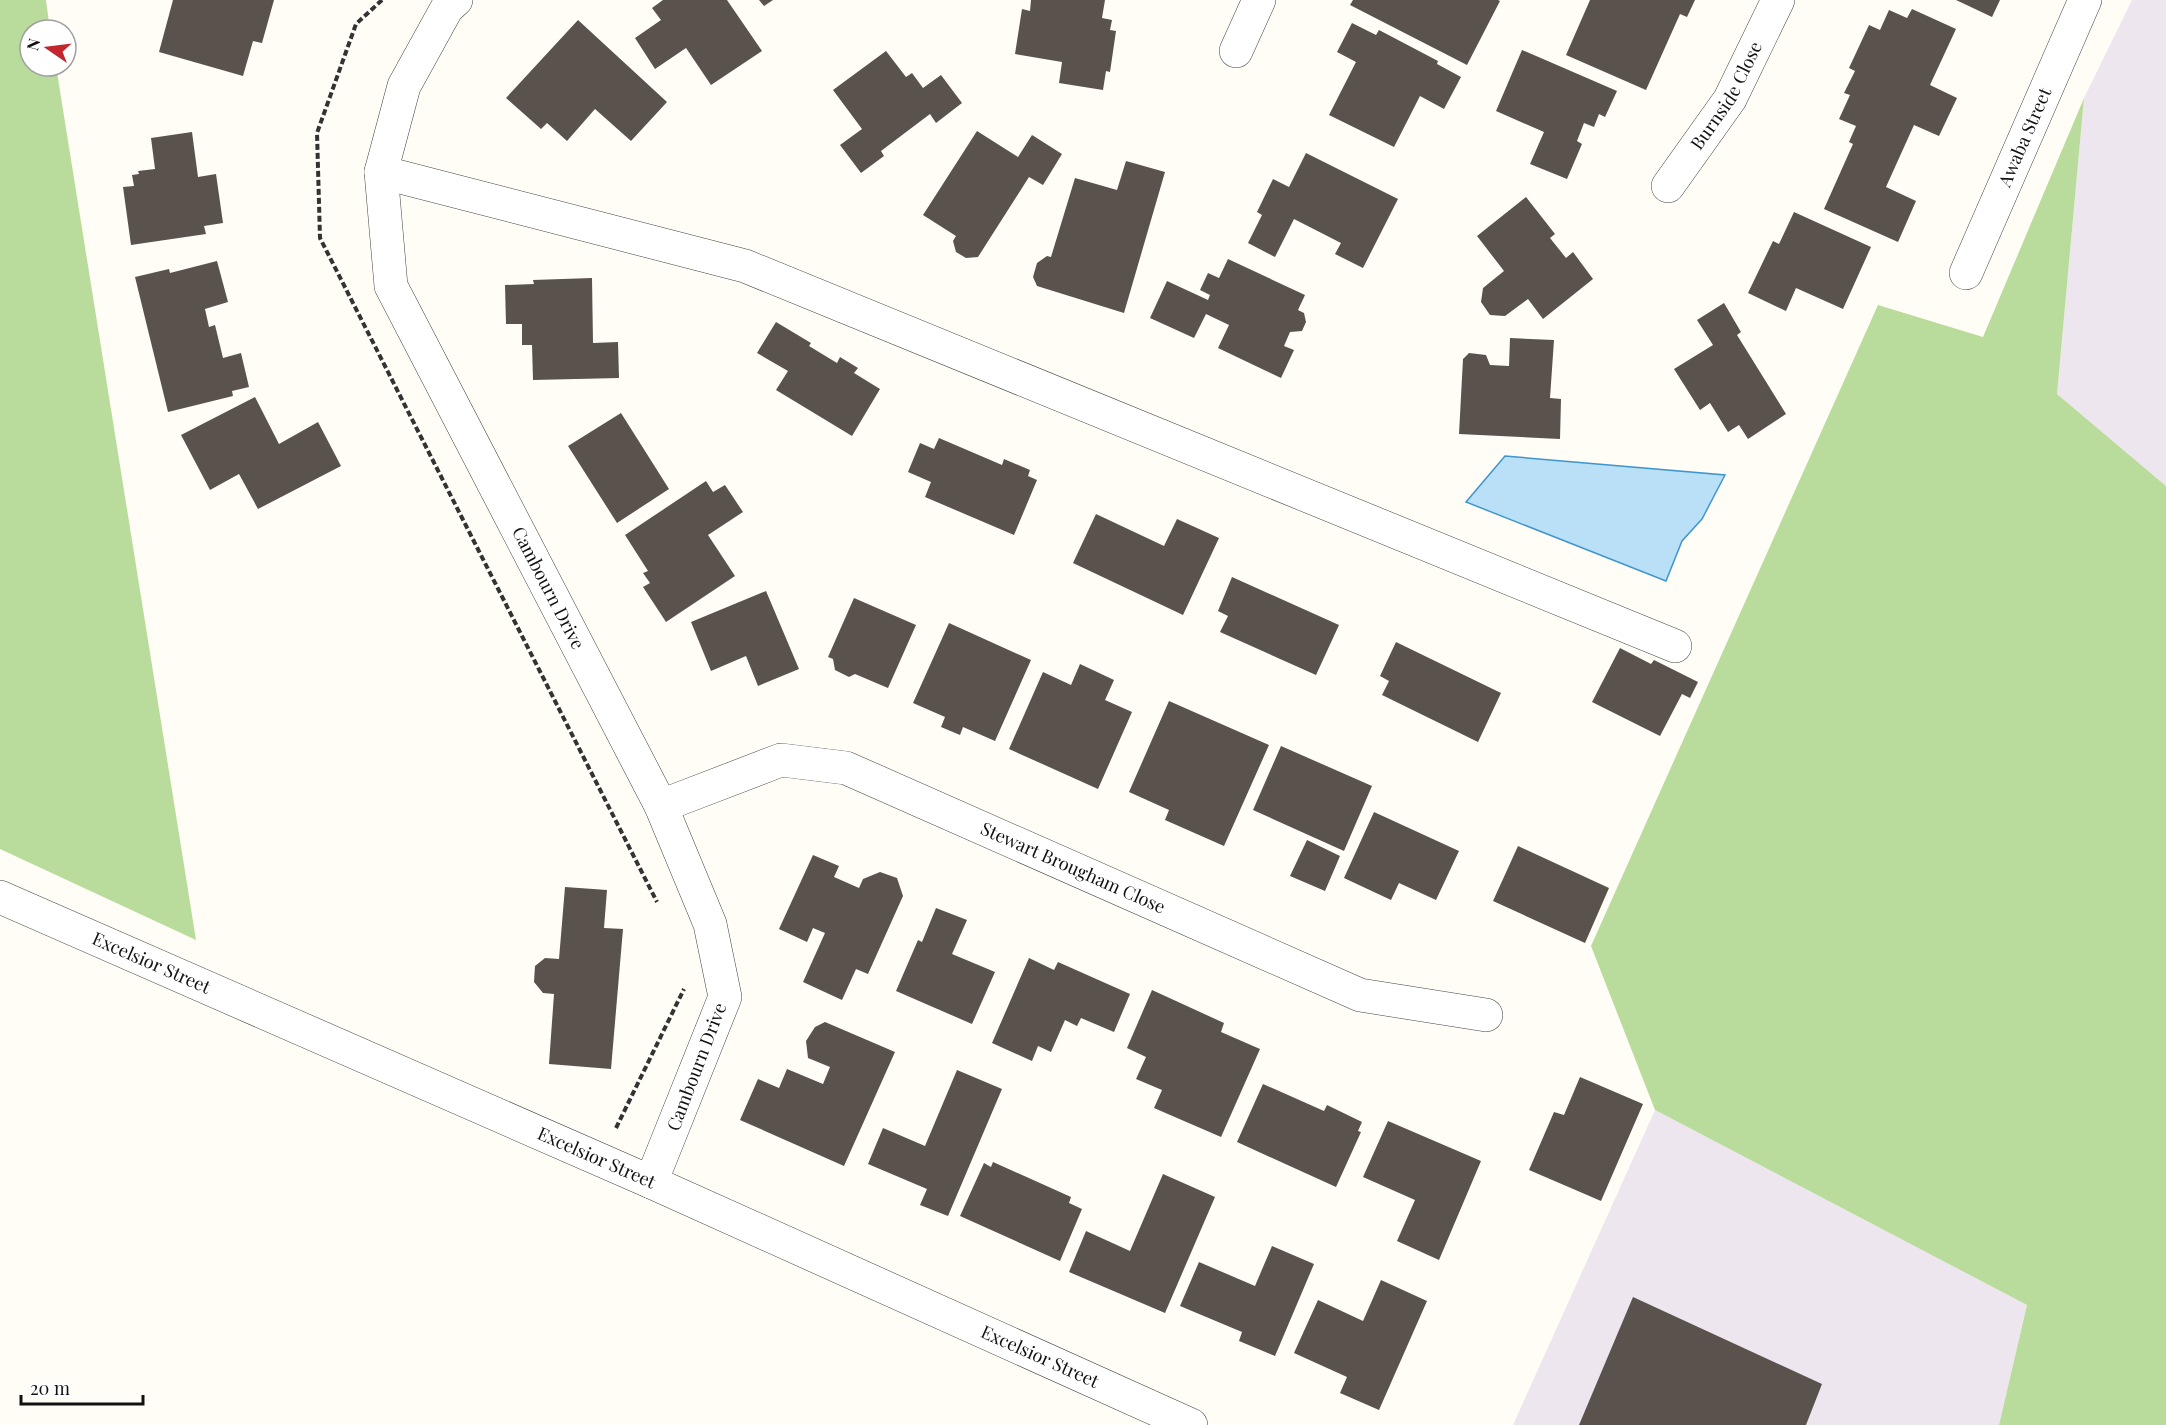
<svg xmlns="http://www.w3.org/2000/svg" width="2166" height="1425" font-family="'Playfair Display',serif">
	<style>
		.industrial { fill: #eee6ef }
		.forest { fill: #b9dc9c }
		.water { fill: #b9e0f7; stroke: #3f96cf; stroke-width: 1.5 }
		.building { fill: #5a524d }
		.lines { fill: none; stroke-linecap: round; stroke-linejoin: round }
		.minor-casing { stroke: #444; stroke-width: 34 }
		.path { stroke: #333; stroke-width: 4; stroke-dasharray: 6 3; stroke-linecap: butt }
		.minor { stroke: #fff; stroke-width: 33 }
		.labels { text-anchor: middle; stroke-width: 6; stroke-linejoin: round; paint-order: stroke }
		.street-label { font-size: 18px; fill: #111; stroke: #fff }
	</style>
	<rect width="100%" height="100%" fill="#fffdf5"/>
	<path class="industrial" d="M 2132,0 L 2166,0 L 2166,486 L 2057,394 L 2084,98 Z
		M 1655,1110 L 2027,1305 L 1999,1425 L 1513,1425 Z"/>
	<path class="forest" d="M 0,0 L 46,0 L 50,30 L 30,30 L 30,66 L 56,66 L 196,940 L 0,849 Z
		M 2084,98 L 2057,394 L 2166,486 L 2166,1425 L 1999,1425 L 2027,1305 L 1655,1110 L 1591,946 L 1878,305 L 1983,337 Z"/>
	<path class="water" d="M 1505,456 L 1725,475 L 1702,519 L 1682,541 L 1666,581 L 1466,502 Z"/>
	<path class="building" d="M 173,0 L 274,0 L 262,43 L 253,41 L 243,76 L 159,52 Z
		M 663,0 L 727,0 L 762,51 L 711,85 L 686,48 L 655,69 L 635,38 L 661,20 L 652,8 Z
		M 759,0 L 773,0 L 764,6 Z
		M 1031,0 L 1105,0 L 1102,18 L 1112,20 L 1110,30 L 1116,31 L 1110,72 L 1106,71 L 1103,90 L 1059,83 L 1062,62 L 1015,54 L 1022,9 L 1030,11 Z
		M 1353,0 L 1498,0 L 1500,1 L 1467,65 L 1350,5 Z
		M 1590,0 L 1695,0 L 1687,17 L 1680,14 L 1646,90 L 1566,55 Z
		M 1956,0 L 2000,0 L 1992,17 Z
		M 1912,9 L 1956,29 L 1930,85 L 1957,98 L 1939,136 L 1914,125 L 1886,187 L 1916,201 L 1898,242 L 1824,209 L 1853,144 L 1849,142 L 1856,126 L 1839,119 L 1850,95 L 1844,93 L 1855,71 L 1849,68 L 1869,25 L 1880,30 L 1889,10 L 1907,18 Z
		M 578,20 L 667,102 L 631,141 L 595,109 L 567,141 L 547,123 L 541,129 L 506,98 Z
		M 1352,23 L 1376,35 L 1379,30 L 1438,61 L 1437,64 L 1461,77 L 1444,109 L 1420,96 L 1394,147 L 1329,115 L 1356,62 L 1337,52 Z
		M 1522,50 L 1617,91 L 1605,117 L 1599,114 L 1594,127 L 1584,123 L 1577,141 L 1582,144 L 1567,179 L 1530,164 L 1544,132 L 1496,111 Z
		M 886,51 L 906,77 L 912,73 L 923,88 L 941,75 L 962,103 L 936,123 L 930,114 L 881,151 L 884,156 L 861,173 L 840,145 L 862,129 L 833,90 Z
		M 977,131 L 1018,157 L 1032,135 L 1062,154 L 1043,185 L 1029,177 L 978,257 L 966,258 L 956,252 L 953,241 L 956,236 L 923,215 Z
		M 192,132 L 198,177 L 216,174 L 223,223 L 204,226 L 206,234 L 131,245 L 123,187 L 134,186 L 132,175 L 139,174 L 138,171 L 155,169 L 151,138 Z
		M 1306,153 L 1398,199 L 1363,268 L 1335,254 L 1341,243 L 1294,219 L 1275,257 L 1248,243 L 1262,215 L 1257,212 L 1273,179 L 1289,187 Z
		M 1126,161 L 1165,172 L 1124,313 L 1037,286 L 1033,277 L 1037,263 L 1047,256 L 1051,257 L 1075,178 L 1117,190 Z
		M 1526,197 L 1555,234 L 1550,238 L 1566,258 L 1573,252 L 1593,279 L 1543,319 L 1528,299 L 1505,316 L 1490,315 L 1481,302 L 1483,288 L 1504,271 L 1477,236 Z
		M 1794,212 L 1871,247 L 1843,309 L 1796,288 L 1786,311 L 1748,293 L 1773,241 L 1779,244 Z
		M 1228,259 L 1305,295 L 1298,310 L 1304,313 L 1306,322 L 1302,331 L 1290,332 L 1284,346 L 1294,350 L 1281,378 L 1218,348 L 1229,325 L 1206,314 L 1194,338 L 1150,318 L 1167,281 L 1208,300 L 1210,295 L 1200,290 L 1208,273 L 1219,278 Z
		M 217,261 L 228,302 L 205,309 L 209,327 L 215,325 L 223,358 L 241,353 L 249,387 L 232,391 L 233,396 L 168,412 L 135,277 L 169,269 L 170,273 Z
		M 592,278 L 593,343 L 618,342 L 619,378 L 533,380 L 532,345 L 522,345 L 522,324 L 506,324 L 505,285 L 534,284 L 533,280 Z
		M 1724,303 L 1741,332 L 1737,335 L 1786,414 L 1748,439 L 1739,425 L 1728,432 L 1710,403 L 1700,410 L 1674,369 L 1713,345 L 1697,320 Z
		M 776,322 L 811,343 L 809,346 L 837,363 L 840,357 L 858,368 L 854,373 L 880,389 L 852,436 L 776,390 L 788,371 L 757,353 Z
		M 1510,338 L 1554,340 L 1550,398 L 1561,399 L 1560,439 L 1459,434 L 1463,359 L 1469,353 L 1486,355 L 1490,365 L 1509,366 Z
		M 255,397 L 279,444 L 318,422 L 341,466 L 258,509 L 239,474 L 210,490 L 181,435 Z
		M 621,413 L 669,489 L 617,523 L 568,446 Z
		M 939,438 L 1002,465 L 1004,459 L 1030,470 L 1028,476 L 1037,480 L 1014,535 L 925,497 L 931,482 L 908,472 L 920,443 L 934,449 Z
		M 706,481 L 713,492 L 725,485 L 743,512 L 708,535 L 735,576 L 666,622 L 643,587 L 650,583 L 643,573 L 648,571 L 625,535 Z
		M 1096,514 L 1164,546 L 1177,519 L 1219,538 L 1183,615 L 1073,563 Z
		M 1232,577 L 1339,625 L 1316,675 L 1220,632 L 1228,616 L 1218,611 Z
		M 766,591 L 799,669 L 758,686 L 746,656 L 711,671 L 691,622 Z
		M 854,598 L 916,625 L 888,688 L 855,674 L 849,677 L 835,670 L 833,659 L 828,657 Z
		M 949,623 L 1031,660 L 995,741 L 963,727 L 960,735 L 941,727 L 945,717 L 913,703 Z
		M 1396,642 L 1501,693 L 1478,742 L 1382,695 L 1389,681 L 1380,676 Z
		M 1620,648 L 1651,664 L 1654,660 L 1698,682 L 1690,698 L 1682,694 L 1660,736 L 1592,702 Z
		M 1080,664 L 1114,680 L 1105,700 L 1132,712 L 1098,789 L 1009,749 L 1043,672 L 1071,685 Z
		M 1169,701 L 1269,745 L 1224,846 L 1165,820 L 1169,810 L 1129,792 Z
		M 1281,746 L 1372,786 L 1344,851 L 1253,810 Z
		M 1374,812 L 1459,851 L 1436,900 L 1399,883 L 1391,900 L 1344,878 Z
		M 1307,840 L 1340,856 L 1325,891 L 1290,876 Z
		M 1518,846 L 1609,888 L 1585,943 L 1493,901 Z
		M 813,855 L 839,866 L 834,877 L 859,888 L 863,879 L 880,872 L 897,878 L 903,896 L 868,974 L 856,969 L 842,1000 L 803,982 L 825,933 L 813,928 L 807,942 L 779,929 Z
		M 565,887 L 607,890 L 604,928 L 623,929 L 611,1069 L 549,1064 L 554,994 L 543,993 L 534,982 L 535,966 L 545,958 L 559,959 Z
		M 936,908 L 967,920 L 952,954 L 995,972 L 972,1024 L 896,991 L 918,940 L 922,942 Z
		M 1029,958 L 1054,970 L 1058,962 L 1130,994 L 1114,1032 L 1081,1018 L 1077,1026 L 1065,1020 L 1051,1052 L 1038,1046 L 1032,1061 L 992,1043 Z
		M 1152,990 L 1224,1023 L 1221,1032 L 1260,1049 L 1221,1137 L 1154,1108 L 1162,1090 L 1136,1079 L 1146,1057 L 1127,1048 Z
		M 825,1022 L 895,1052 L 844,1166 L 740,1120 L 758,1079 L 779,1088 L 787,1069 L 823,1084 L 830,1067 L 808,1058 L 806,1041 L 815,1027 Z
		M 957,1070 L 1002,1089 L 948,1216 L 920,1205 L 927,1189 L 868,1164 L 883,1128 L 925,1146 Z
		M 1580,1077 L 1643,1104 L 1601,1201 L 1529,1170 L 1554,1112 L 1564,1115 Z
		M 1263,1084 L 1324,1111 L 1327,1105 L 1362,1122 L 1358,1131 L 1361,1132 L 1336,1187 L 1237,1142 Z
		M 1388,1121 L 1481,1161 L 1439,1260 L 1397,1241 L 1415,1200 L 1363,1177 Z
		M 993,1162 L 1071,1197 L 1069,1203 L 1082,1209 L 1060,1261 L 960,1216 L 984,1163 L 991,1167 Z
		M 1163,1174 L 1215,1197 L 1165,1313 L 1069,1272 L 1086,1231 L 1130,1251 Z
		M 1272,1246 L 1314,1264 L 1275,1356 L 1239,1341 L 1242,1332 L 1180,1306 L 1199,1262 L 1255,1286 Z
		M 1381,1280 L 1427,1301 L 1379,1410 L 1340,1393 L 1347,1377 L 1294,1353 L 1318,1300 L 1363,1321 Z
		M 1633,1297 L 1822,1384 L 1806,1425 L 1579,1425 Z"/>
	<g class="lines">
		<defs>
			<g id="minor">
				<path id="s1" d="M 456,0 L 447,8 L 404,86 L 381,172 L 391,286 L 661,806 L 710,924 L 725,997 L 651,1182"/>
				<path d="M 1236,51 L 1259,0"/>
				<path d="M 381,172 L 745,266 L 1675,646"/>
				<path id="s2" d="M 1668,186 L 1730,99 L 1778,0"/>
				<path id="s3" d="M 1966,273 L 2085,0"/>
				<path id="s4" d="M 661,806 L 781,760 L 846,768 L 1360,995 L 1486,1015"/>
				<path id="s5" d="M 0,897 L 651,1182 L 1191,1425"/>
			</g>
		</defs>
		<use href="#minor" class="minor-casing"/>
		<path class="path" d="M 382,0 L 356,24 L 317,133 L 320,238 L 657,902
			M 616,1128 L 684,989"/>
		<use href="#minor" class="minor"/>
	</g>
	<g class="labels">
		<g class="street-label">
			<text dy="6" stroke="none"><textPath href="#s2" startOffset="108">Burnside Close</textPath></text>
			<text dy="6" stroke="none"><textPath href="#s3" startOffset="148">Awaba Street</textPath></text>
			<text dy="6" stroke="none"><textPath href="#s1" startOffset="645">Cambourn Drive</textPath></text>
			<text dy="6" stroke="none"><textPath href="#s4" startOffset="442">Stewart Brougham Close</textPath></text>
			<text dy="6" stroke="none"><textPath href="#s5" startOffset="165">Excelsior Street</textPath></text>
			<text transform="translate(697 1067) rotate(-69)" y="6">Cambourn Drive</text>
			<text dy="6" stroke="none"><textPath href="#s5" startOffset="651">Excelsior Street</textPath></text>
			<text dy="6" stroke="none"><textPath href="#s5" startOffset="1137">Excelsior Street</textPath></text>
		</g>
	</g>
	<g transform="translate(48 48) rotate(284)"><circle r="28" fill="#ffffff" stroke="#a0a0a0" stroke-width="1.5"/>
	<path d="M0-4.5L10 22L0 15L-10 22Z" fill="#c4262e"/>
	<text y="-9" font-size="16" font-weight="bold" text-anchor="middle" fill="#111111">N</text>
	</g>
	<path d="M21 1395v9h122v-9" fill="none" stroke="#111111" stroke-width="3"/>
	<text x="30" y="1395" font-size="18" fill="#111111" stroke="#ffffff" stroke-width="4.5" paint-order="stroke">20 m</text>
</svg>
